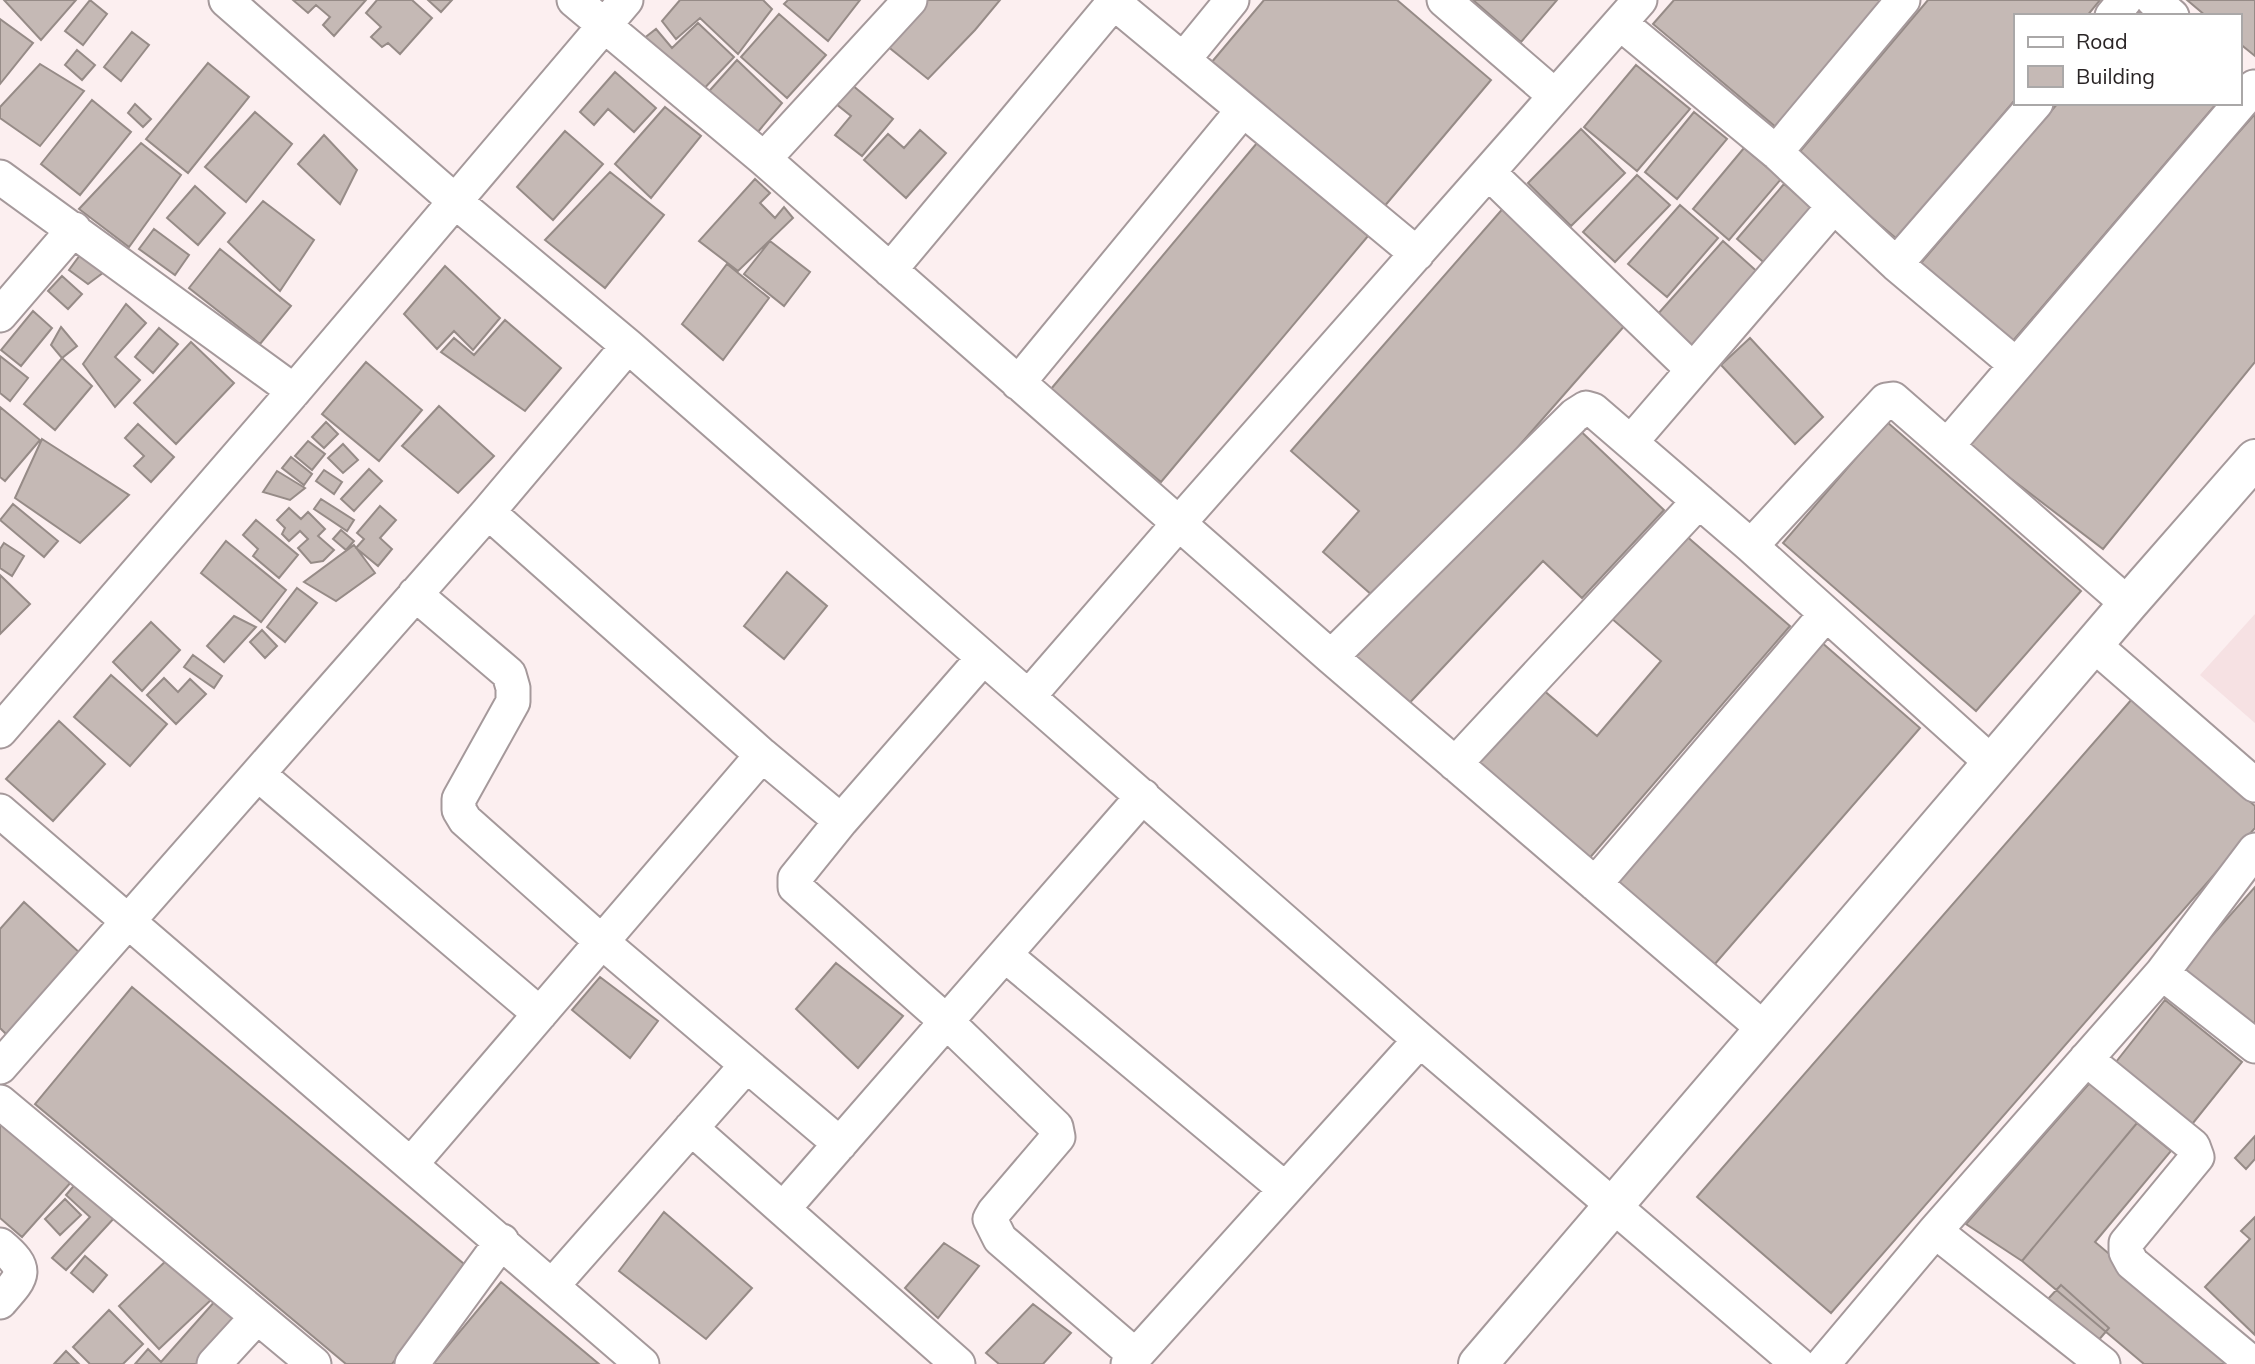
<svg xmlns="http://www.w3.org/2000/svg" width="2255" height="1364" font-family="Mulish,sans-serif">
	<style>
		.built { fill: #f6e1e3 }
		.building { fill: #c5b9b5; stroke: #968b87; stroke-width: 2 }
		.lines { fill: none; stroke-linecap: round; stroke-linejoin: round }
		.minor-casing { stroke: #a5999b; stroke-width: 37 }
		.tertiary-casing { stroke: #a5999b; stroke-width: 42 }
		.minor { stroke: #fff; stroke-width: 33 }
		.tertiary { stroke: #fff; stroke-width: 38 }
	</style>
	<rect width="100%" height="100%" fill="#fceff0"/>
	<path class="built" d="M 2255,614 L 2255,723 L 2200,675 Z"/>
	<path class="building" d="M 4,0 L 76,0 L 41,40 Z
		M 90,0 L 107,14 L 83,45 L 65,31 Z
		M 293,0 L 366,0 L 334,36 L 323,25 L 330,17 L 316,5 L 308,13 Z
		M 377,0 L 412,0 L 432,18 L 400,54 L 388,43 L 382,47 L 371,37 L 381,27 L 366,13 Z
		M 428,0 L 452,0 L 441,12 Z
		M 680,0 L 763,0 L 772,9 L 738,54 L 700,18 L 676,39 L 662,21 Z
		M 788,0 L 860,0 L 828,41 L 784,4 Z
		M 920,0 L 1000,0 L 975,30 L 928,79 L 886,45 Z
		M 1264,0 L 1397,0 L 1491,80 L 1383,208 L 1211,63 Z
		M 1473,0 L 1557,0 L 1521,42 Z
		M 1674,0 L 1884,0 L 1777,128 L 1653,24 Z
		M 1928,0 L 2100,0 L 2087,16 L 2015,16 L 2015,100 L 1897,239 L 1797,155 Z
		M 2187,0 L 2255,0 L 2255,56 L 2239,43 L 2239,16 L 2206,16 Z
		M 779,14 L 826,55 L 787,98 L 741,57 Z
		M 0,19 L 33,43 L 0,84 Z
		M 698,23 L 734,57 L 698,95 L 643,39 L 656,29 L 672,48 Z
		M 132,32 L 149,45 L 121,81 L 104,67 Z
		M 77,50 L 95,65 L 82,80 L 65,65 Z
		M 737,60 L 782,103 L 752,139 L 703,98 Z
		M 208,63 L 249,97 L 188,173 L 146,139 Z
		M 40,64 L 84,91 L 40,146 L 0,118 L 0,107 Z
		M 1636,65 L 1690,109 L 1637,171 L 1584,127 Z
		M 615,72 L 656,108 L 634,132 L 608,109 L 594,125 L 580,112 Z
		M 846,80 L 893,119 L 862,156 L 835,135 L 851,116 L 830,99 Z
		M 92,100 L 131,132 L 80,195 L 41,164 Z
		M 2058,103 L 2217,103 L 2012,342 L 1921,263 Z
		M 135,104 L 151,119 L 143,127 L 128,113 Z
		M 665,107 L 701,136 L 651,198 L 615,164 Z
		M 255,112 L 292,144 L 246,202 L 205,167 Z
		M 1694,112 L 1727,139 L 1677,199 L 1645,172 Z
		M 2255,114 L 2255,362 L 2103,549 L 1964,443 Z
		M 1581,129 L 1625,173 L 1571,226 L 1528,183 Z
		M 920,130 L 946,153 L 906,198 L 864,160 L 888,134 L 904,148 Z
		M 565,131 L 603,164 L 553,220 L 517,187 Z
		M 324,135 L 357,170 L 340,204 L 298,164 Z
		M 141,143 L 181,175 L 129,247 L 79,209 Z
		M 1257,143 L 1368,236 L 1161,482 L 1051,389 Z
		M 1744,148 L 1781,179 L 1729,240 L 1693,209 Z
		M 610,172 L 664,215 L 605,288 L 545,240 Z
		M 1637,175 L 1670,205 L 1615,262 L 1583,232 Z
		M 755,179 L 770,193 L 760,203 L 775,218 L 784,207 L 793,218 L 738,271 L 699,241 Z
		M 1784,184 L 1816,211 L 1769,267 L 1737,239 Z
		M 195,186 L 225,213 L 198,245 L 167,218 Z
		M 263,201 L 314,240 L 280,291 L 228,242 Z
		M 1506,205 L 1633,316 L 1381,603 L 1323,552 L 1359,511 L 1291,451 Z
		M 1680,205 L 1718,238 L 1667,297 L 1628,264 Z
		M 154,229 L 189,255 L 175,275 L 139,249 Z
		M 770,241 L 810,272 L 784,306 L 744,274 Z
		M 1723,241 L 1761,275 L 1695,348 L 1657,315 Z
		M 220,249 L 291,306 L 260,344 L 189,288 Z
		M 80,255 L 104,272 L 88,284 L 69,270 Z
		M 727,264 L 769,298 L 723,360 L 682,324 Z
		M 445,266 L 500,318 L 473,350 L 454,331 L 437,349 L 404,314 Z
		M 62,276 L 82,294 L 68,309 L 48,291 Z
		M 126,304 L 146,323 L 115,357 L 140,380 L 115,407 L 83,364 Z
		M 33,311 L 52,328 L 21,366 L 1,350 Z
		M 505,320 L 561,368 L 525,411 L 441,352 L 454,338 L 474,355 Z
		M 61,327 L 77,346 L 62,358 L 51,345 Z
		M 159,328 L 178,344 L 153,373 L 135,357 Z
		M 1750,338 L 1823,417 L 1795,444 L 1721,365 Z
		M 191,342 L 234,383 L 176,444 L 134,403 Z
		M 0,356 L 28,378 L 10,401 L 0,393 Z
		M 62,358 L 92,386 L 55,430 L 24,404 Z
		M 366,362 L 422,410 L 379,461 L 322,414 Z
		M 439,406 L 494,456 L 458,493 L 402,446 Z
		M 0,407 L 40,440 L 5,481 L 0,477 Z
		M 326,422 L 338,434 L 324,448 L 312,437 Z
		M 1571,422 L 1664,510 L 1582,598 L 1543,561 L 1401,712 L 1347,661 Z
		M 1887,422 L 2081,591 L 1976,711 L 1783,543 Z
		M 138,424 L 174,457 L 151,482 L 134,466 L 144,456 L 125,438 Z
		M 42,439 L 129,495 L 80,543 L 15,498 Z
		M 308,441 L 325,454 L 312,470 L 295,456 Z
		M 343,444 L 358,460 L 343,473 L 328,458 Z
		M 291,457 L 312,474 L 304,485 L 282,468 Z
		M 369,469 L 382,481 L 354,511 L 341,499 Z
		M 324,470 L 342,482 L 334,494 L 316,481 Z
		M 277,471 L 305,488 L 290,500 L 263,492 Z
		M 321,499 L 354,520 L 347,531 L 314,509 Z
		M 13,504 L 58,541 L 44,557 L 0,520 Z
		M 380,506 L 396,520 L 380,538 L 392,549 L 378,566 L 356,548 L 364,539 L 357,533 Z
		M 289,508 L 301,519 L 308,512 L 325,529 L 318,536 L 334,550 L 323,561 L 311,563 L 298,548 L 308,539 L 300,531 L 289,541 L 282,534 L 285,528 L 277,520 Z
		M 256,520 L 298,555 L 279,578 L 253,556 L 258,549 L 243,535 Z
		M 341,530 L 354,541 L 346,550 L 333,539 Z
		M 1684,534 L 1790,626 L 1587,861 L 1476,765 L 1542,689 L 1597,736 L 1661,661 L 1611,618 Z
		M 226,541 L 286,590 L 261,622 L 201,573 Z
		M 4,543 L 24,556 L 12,576 L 0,568 L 0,549 Z
		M 354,545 L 375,573 L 336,601 L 304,582 Z
		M 787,572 L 827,606 L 784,659 L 744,626 Z
		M 0,575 L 30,604 L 0,634 Z
		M 297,588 L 317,603 L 285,642 L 267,627 Z
		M 234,616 L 256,627 L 224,662 L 207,646 Z
		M 151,622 L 180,650 L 142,691 L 113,662 Z
		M 262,630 L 277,646 L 265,658 L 250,642 Z
		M 1820,641 L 1920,728 L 1714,965 L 1614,878 Z
		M 193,655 L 222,676 L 214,688 L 184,667 Z
		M 111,675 L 167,724 L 130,766 L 74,717 Z
		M 164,678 L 178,692 L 190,679 L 206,694 L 176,724 L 147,695 Z
		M 2132,699 L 2255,806 L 2255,828 L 1831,1313 L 1697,1197 Z
		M 59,721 L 105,764 L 53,821 L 6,779 Z
		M 2255,887 L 2255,1035 L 2182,970 Z
		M 24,902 L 81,954 L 8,1036 L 0,1028 L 0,929 Z
		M 836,963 L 903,1016 L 858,1068 L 796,1009 Z
		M 600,977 L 658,1021 L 630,1058 L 572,1010 Z
		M 132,987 L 470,1269 L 392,1364 L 346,1364 L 35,1104 Z
		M 2165,1000 L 2242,1062 L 2189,1128 L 2112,1067 Z
		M 2094,1078 L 2137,1123 L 2022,1261 L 1966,1224 Z
		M 0,1118 L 72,1181 L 22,1237 L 0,1218 Z
		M 2137,1123 L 2171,1151 L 2095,1242 L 2240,1364 L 2144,1364 L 2022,1261 Z
		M 2255,1136 L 2255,1159 L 2246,1169 L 2235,1158 Z
		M 78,1181 L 116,1216 L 66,1270 L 52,1258 L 90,1217 L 66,1195 Z
		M 65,1199 L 81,1215 L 60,1235 L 45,1219 Z
		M 664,1212 L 752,1288 L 706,1339 L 619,1271 Z
		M 2255,1217 L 2255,1335 L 2205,1287 L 2250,1239 L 2241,1231 Z
		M 944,1243 L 979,1266 L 938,1318 L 905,1288 Z
		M 172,1255 L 213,1298 L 159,1349 L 119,1306 Z
		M 85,1256 L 107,1275 L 93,1292 L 71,1273 Z
		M 501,1282 L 599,1364 L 433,1364 Z
		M 2061,1285 L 2109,1328 L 2097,1342 L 2048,1299 Z
		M 216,1300 L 239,1321 L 201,1364 L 135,1364 L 148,1349 L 161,1362 Z
		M 1033,1304 L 1071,1333 L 1043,1364 L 999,1364 L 986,1353 Z
		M 109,1310 L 143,1344 L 123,1364 L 90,1364 L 73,1347 Z
		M 66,1351 L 79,1364 L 54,1364 Z"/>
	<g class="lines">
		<defs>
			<path id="minor" d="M 226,0 L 456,202 L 628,346 L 1420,1040 L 1798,1364
				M 574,0 L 764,159 L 1331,657 L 1764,1029
				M 1111,0 L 1417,254
				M 1444,0 L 1554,95
				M 2153,0 L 2172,16
				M 2112,16 L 2125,0
				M 1620,23 L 1776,152 L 1896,264 L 2015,364
				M 1183,60 L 1232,0
				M 1776,152 L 1903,0
				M 764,159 L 910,0
				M 1489,173 L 1693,370
				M 0,177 L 294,391
				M 1896,264 L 2036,103
				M 890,270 L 1114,2
				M 0,315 L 74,229
				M 1018,383 L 1243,110
				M 1631,442 L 1834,206
				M 1947,446 L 2254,87
				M 488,512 L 762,755 L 841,821
				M 1751,546 L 1886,400 L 1893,399 L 2128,604
				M 415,594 L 509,674 L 513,688 L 513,702 L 459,799 L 459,810 L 465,820 L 602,942 L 840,1144
				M 2094,645 L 2255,785
				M 1331,657 L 1575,415 L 1586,408 L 1593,410 L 1751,546 L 1992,763
				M 983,658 L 841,821 L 795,878 L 795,887 L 947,1022 L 1056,1127 L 1058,1137 L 994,1212 L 990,1219 L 1000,1239 L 1136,1356
				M 1029,696 L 1179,523 L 1640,0
				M 0,731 L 294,391 L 626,0
				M 1455,764 L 1699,501
				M 258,774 L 540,1014
				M 0,811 L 642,1364
				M 1595,884 L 1826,614
				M 1005,955 L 1285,1189
				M 2162,973 L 2255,1046
				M 2086,1059 L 2193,1146 L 2197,1157 L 2126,1243 L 2126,1252 L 2132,1263 L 2253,1364
				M 0,1067 L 488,512 L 628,346
				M 0,1102 L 314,1364
				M 691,1128 L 958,1364
				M 412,1163 L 762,755
				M 783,1209 L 1143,796
				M 1935,1231 L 2103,1364
				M 0,1245 C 30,1270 23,1276 0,1302
				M 552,1286 L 746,1066
				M 214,1364 L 257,1317
				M 412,1364 L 502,1241
				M 1128,1364 L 1420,1040
				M 1823,1364 L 1935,1231 L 2162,973 L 2255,850"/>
			<path id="tertiary" d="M 1478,1364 L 2128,604 L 2255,459"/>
		</defs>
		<use href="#minor" class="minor-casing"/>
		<use href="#tertiary" class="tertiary-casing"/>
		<use href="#minor" class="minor"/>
		<use href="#tertiary" class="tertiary"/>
	</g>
	<rect x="2014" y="14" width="228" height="91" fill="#ffffff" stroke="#aaa8a8" stroke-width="2"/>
	<rect x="2028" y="37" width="35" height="10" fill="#ffffff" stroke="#aaa8a8" stroke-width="2"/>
	<text x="2076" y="49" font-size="21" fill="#2a2526">Road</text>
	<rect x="2028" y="66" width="35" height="21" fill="#c5b9b5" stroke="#aaa8a8" stroke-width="2"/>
	<text x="2076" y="84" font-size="21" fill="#2a2526">Building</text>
</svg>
